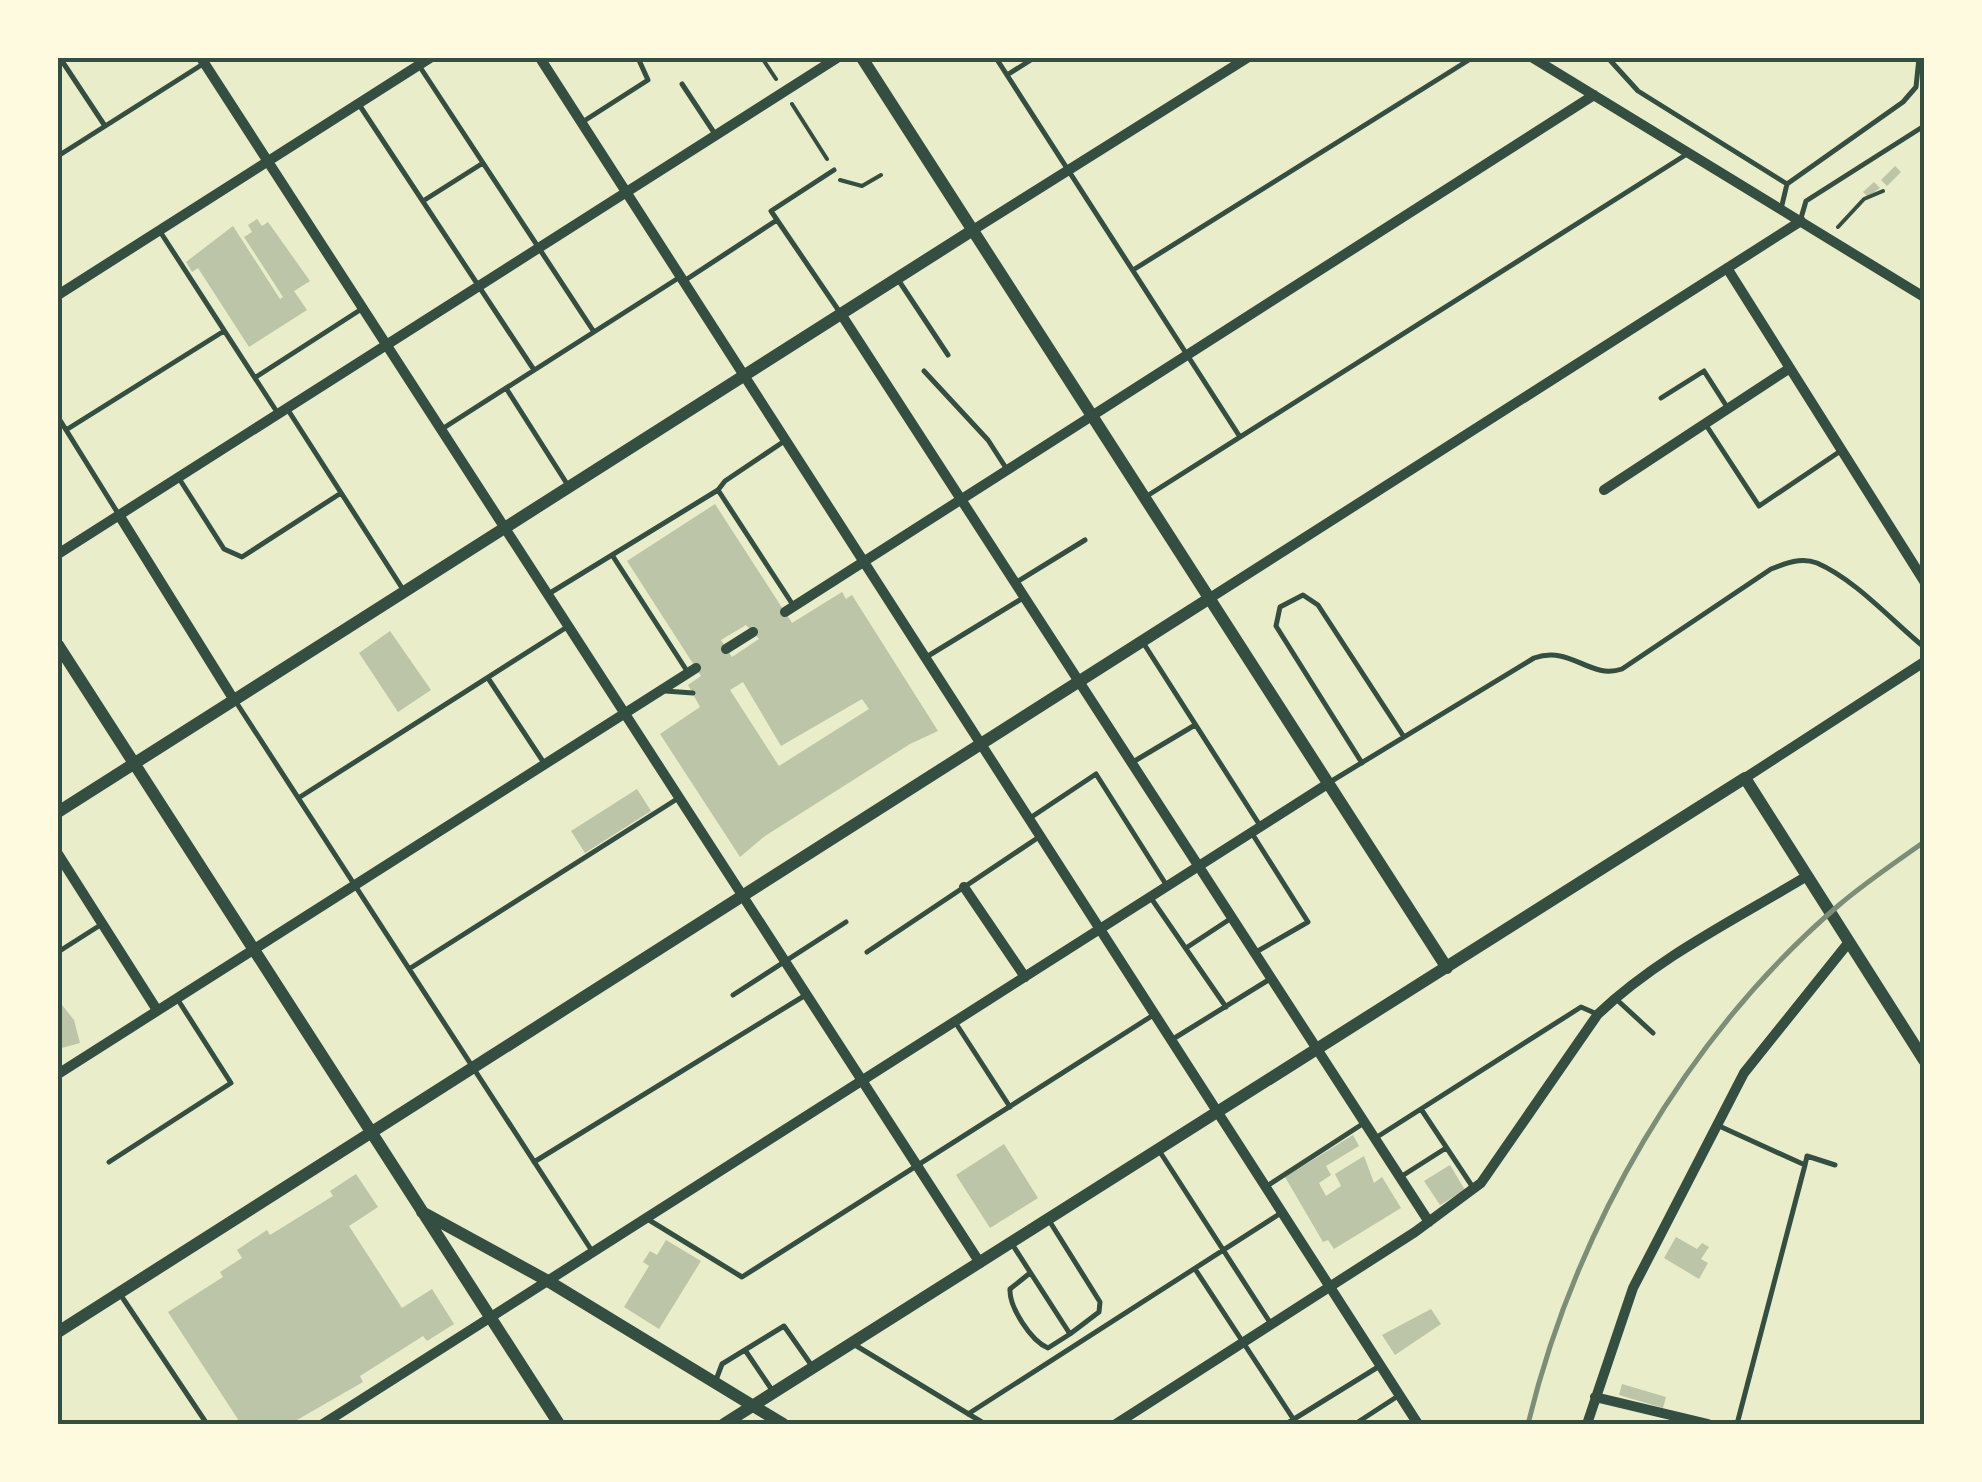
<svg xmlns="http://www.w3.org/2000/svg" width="1982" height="1482" font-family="'Golos Text',sans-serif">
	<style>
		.building { fill: #bcc5a7; fill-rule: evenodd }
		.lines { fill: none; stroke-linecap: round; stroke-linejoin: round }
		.path { stroke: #344e41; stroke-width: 4 }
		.service { stroke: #344e41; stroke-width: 5 }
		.minor { stroke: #344e41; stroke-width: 10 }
		.tertiary { stroke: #344e41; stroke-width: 12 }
		.rail { stroke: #7c8e77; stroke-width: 5 }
		.neatline { fill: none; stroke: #344e41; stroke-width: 4 }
	</style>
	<rect width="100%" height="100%" fill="#e9edc9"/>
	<path class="building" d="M 1895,166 L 1901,172 L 1887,186 L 1881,180 Z
		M 1874,182 L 1880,188 L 1868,197 L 1863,192 Z
		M 257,219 L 262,226 L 268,222 L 310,281 L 294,291 L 307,310 L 249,347 L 198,268 L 192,272 L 186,262 L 233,226 L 280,299 L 283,297 L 244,237 L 252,232 L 248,225 Z
		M 715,504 L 792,623 L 842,592 L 846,599 L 852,595 L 938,731 L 910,744 L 765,836 L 740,857 L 660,734 L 700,707 L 688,685 L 701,676 L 627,561 ZM 746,625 L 759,639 L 732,657 L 721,640 ZM 743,682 L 781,746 L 862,699 L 869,709 L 779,766 L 730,690 Z
		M 390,631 L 431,690 L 398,712 L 359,653 Z
		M 637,789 L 651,811 L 585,853 L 571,831 Z
		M 58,1000 L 74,1020 L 80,1043 L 58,1049 Z
		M 1353,1135 L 1359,1146 L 1326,1166 L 1331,1175 L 1319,1183 L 1326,1196 L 1341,1186 L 1335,1174 L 1364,1156 L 1374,1183 L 1382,1177 L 1401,1208 L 1334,1249 L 1328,1240 L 1323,1242 L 1285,1177 Z
		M 1004,1144 L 1038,1198 L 990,1228 L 956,1175 Z
		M 1450,1165 L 1465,1190 L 1440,1205 L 1424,1181 Z
		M 356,1174 L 378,1207 L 349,1226 L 402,1308 L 432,1289 L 454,1324 L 427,1341 L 423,1336 L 360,1376 L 363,1382 L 290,1424 L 241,1424 L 168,1312 L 223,1277 L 220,1272 L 242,1258 L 237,1250 L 267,1230 L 270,1235 L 333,1196 L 330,1191 Z
		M 1676,1237 L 1697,1249 L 1702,1243 L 1709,1247 L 1701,1259 L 1708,1263 L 1699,1279 L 1664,1258 Z
		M 666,1240 L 701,1261 L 659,1329 L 624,1307 L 649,1266 L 643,1262 L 650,1251 L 657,1255 Z
		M 1431,1309 L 1441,1324 L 1395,1355 L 1382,1335 Z
		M 1622,1384 L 1666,1397 L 1663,1408 L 1619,1395 Z"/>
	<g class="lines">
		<path class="path" d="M 762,58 L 776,79
			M 792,104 L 827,159
			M 840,180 L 862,186 L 881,175
			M 1838,227 L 1864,199 L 1883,191"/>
		<path class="service" d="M 60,58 L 105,126
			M 996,58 L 1240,437
			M 1608,58 L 1638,91 L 1787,184 L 1781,209
			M 420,67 L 594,332
			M 1007,75 L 1034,58
			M 682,84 L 715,134
			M 360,106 L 534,370
			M 584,121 L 648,80 L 638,58
			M 58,156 L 203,64
			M 834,170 L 771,211 L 839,311
			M 1787,184 L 1903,102 L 1916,87 L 1919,58
			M 423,201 L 483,163
			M 1801,218 L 1806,201 L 1924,126
			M 161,233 L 277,412
			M 1133,270 L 1472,58
			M 897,278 L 948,355
			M 684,281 L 777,220
			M 924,371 L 988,440 L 1006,468
			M 256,377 L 360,310
			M 506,388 L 569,487
			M 1661,398 L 1704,371 L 1729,410
			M 288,410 L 404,591
			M 58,417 L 119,515
			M 1706,425 L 1759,506 L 1842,450
			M 442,429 L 680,277
			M 66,430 L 224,331
			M 180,480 L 224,549 L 242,557 L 341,493
			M 718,490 L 793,605
			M 1147,496 L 1687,154
			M 614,558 L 687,671
			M 1015,583 L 1085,540
			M 550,593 L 718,490 L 725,481 L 786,440
			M 1144,644 L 1259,824
			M 928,656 L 1023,598
			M 488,678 L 544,763
			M 665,691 L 693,693
			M 236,702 L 592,1251
			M 1133,762 L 1195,725
			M 1362,763 L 1276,626 L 1280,607 L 1303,595 L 1318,605 L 1404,737
			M 1330,782 L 1534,658 C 1572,645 1589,680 1622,669 L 1771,569 C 1786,563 1801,557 1817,563 C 1856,580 1892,621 1924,647
			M 300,797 L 567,627
			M 1030,818 L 1096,774 L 1167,886
			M 1253,835 L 1308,922 L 1256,952
			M 1151,898 L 1226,1007
			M 1186,948 L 1230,919
			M 58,952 L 102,924
			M 867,952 L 1039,837
			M 409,969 L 677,799
			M 733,995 L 846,922
			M 1615,998 L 1653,1033
			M 955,1022 L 1010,1107
			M 1173,1039 L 1270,979
			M 1421,1109 L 1472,1186
			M 1717,1125 L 1805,1165
			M 1377,1137 L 1581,1007 L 1597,1014
			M 1160,1152 L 1271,1324
			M 109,1162 L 231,1083 L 178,1000
			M 534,1162 L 804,996
			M 1805,1165 L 1807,1156 L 1835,1165
			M 1402,1176 L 1446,1148
			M 1267,1186 L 1364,1123
			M 649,1220 L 742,1277 L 1155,1014
			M 1012,1244 L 1070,1334 L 1099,1312 L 1100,1302 L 1050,1222
			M 1195,1269 L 1294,1420
			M 1030,1273 L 1010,1289 C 1009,1307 1031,1341 1048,1348 L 1070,1334
			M 120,1294 L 207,1424
			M 855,1345 L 985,1424
			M 745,1350 L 772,1390
			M 716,1380 L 722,1364 L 784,1326 L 812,1366
			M 968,1414 L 1281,1213
			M 1286,1424 L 1378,1367
			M 1355,1424 L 1398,1396
			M 1737,1424 L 1805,1165"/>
		<path class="minor" d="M 201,58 L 980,1263
			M 540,58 L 1418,1424
			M 1533,58 L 1924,297
			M 973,230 L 1247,58
			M 1727,268 L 1924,581
			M 58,295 L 430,58
			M 841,314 L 1429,1222
			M 1604,490 L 1790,368
			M 119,515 L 234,700
			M 58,554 L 837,58
			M 1210,598 L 1801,221
			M 785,612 L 1594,95
			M 726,649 L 753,632
			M 1745,778 L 1924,662
			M 58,854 L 157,1010
			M 964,887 L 1025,977
			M 58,1074 L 696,668
			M 1595,1397 L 1708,1424
			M 323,1424 L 1329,783
			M 1116,1424 L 1415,1232 L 1481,1183 L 1598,1014 C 1658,957 1736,919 1807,876
			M 1587,1424 L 1633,1288 L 1744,1073 L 1849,942"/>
		<path class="tertiary" d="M 862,58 L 1447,968
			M 58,645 L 559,1424
			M 58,812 L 973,230
			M 422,1212 L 548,1281 L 783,1424
			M 58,1332 L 1210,598
			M 724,1424 L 1745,778 L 1924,1060"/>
		<path class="rail" d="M 1528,1424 C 1575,1230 1686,1036 1839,905 C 1866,882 1896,862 1924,842"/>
	</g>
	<rect width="1982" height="1482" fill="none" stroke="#fefae0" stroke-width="120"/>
	<rect x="60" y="60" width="1862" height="1362" class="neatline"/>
</svg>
